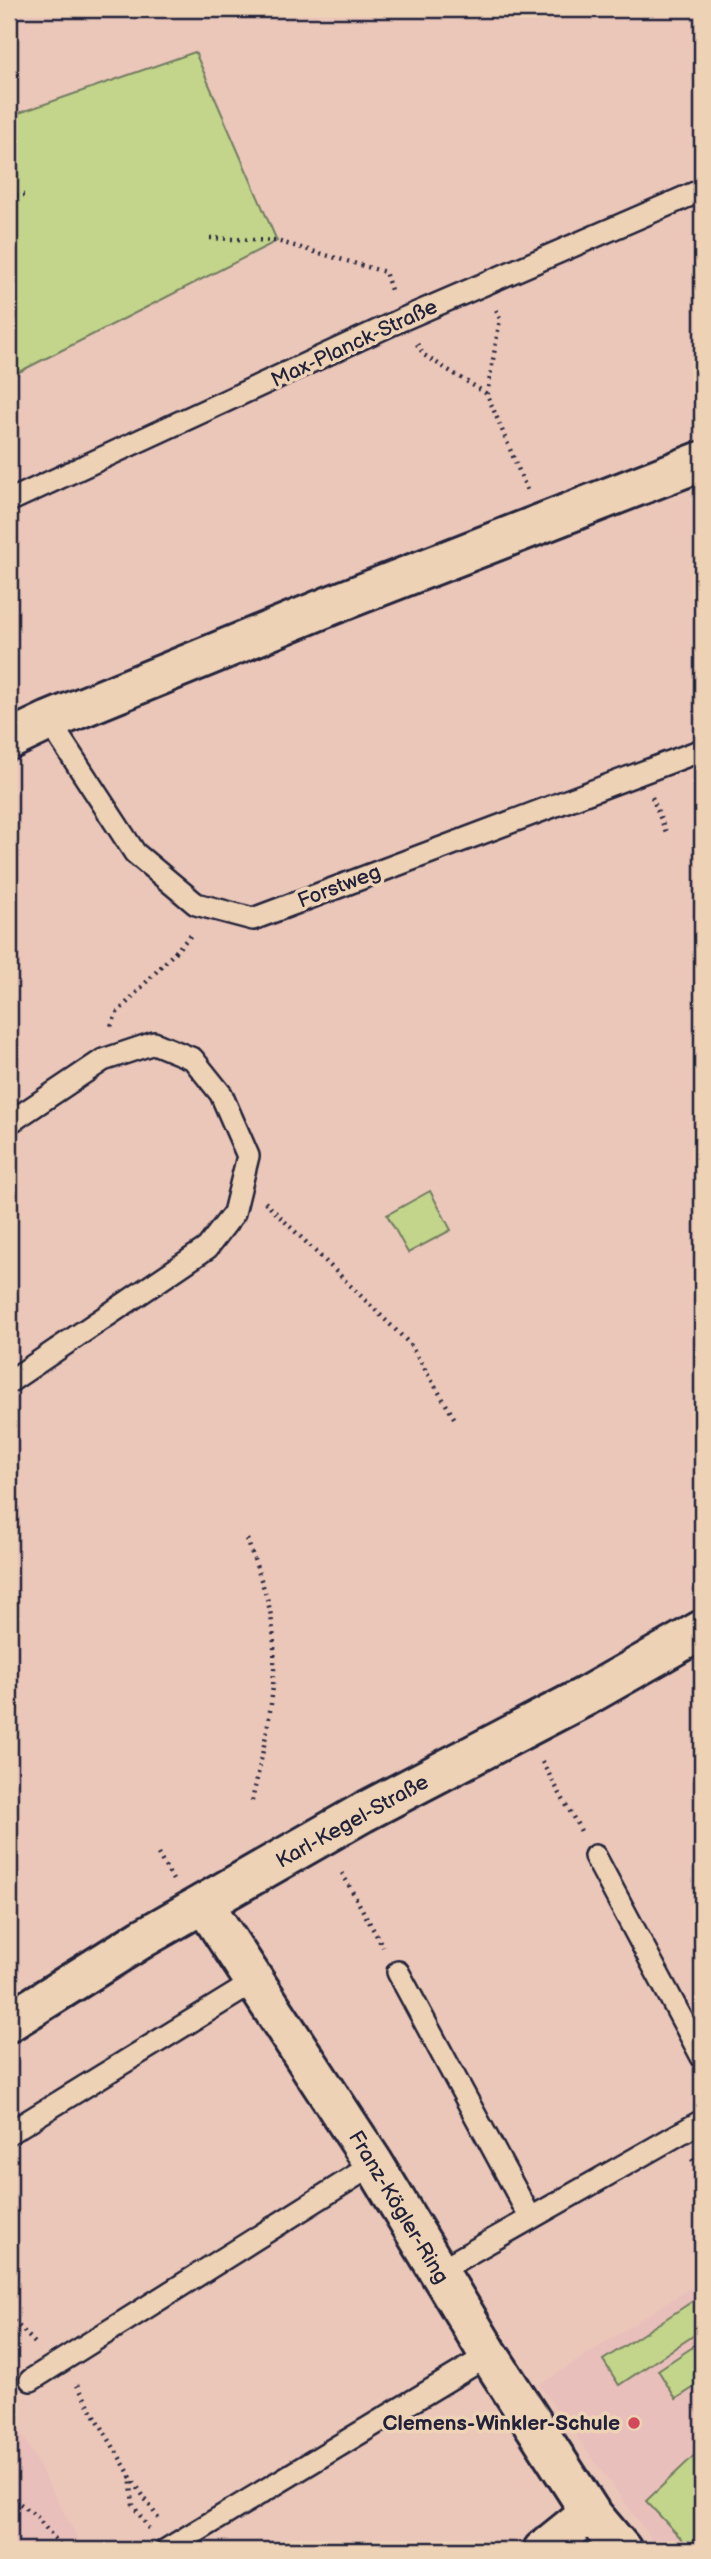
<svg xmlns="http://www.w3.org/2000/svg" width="711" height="2559" font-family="'Balsamiq Sans',sans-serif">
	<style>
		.built { fill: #e9bfbb }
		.green { fill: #c2d58a; stroke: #727c62; stroke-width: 2 }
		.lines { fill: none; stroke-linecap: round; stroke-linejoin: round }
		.service-casing { stroke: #22223b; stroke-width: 26 }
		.minor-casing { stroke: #22223b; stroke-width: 44 }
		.tertiary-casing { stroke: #22223b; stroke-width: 44 }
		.path { stroke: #22223b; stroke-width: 4.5; stroke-dasharray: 2 5; stroke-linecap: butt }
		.service { stroke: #eed2b5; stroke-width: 21 }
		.minor { stroke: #eed2b5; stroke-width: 38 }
		.tertiary { stroke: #eed2b5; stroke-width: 38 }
		.poi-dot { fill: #d1495b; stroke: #eed2b5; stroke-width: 2.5 }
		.labels { text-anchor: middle; stroke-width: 7; stroke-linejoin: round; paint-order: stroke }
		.street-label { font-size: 21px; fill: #22223b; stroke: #eed2b5 }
		.poi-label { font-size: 21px; font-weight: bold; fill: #22223b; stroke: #eed2b5; text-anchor: end }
	</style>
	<rect width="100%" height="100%" fill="#ebc7b9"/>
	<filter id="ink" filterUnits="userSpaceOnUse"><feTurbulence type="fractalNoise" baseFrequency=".0143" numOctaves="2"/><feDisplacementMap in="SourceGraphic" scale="14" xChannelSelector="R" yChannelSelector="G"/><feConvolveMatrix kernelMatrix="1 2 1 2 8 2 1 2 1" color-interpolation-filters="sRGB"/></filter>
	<g filter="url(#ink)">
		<path class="built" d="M 702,2280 L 702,2550 L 659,2550 L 539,2385 Z
			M 20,2430 L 84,2550 L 9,2550 L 9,2437 Z"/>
		<path class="green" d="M 195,52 L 277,241 L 9,377 L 9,112 L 19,113 Z
			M 430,1191 L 451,1230 L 408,1253 L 387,1215 Z
			M 702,2295 L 702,2330 L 619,2385 L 603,2360 Z
			M 702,2341 L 702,2382 L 676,2399 L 658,2370 Z
			M 702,2448 L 702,2550 L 692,2550 L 646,2501 Z"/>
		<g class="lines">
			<defs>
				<path id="service" d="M 9,501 L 401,320 L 702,190
					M 49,721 L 135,853 L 196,904 L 253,919 L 702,750
					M 9,1123 L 103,1060 L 154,1043 L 193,1059 L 221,1094 L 248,1156 L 234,1213 L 207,1248 L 9,1382
					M 595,1856 L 702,2057
					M 398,1972 L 530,2217
					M 9,2133 L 256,1981
					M 438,2271 L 702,2121
					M 31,2380 L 374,2164
					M 166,2550 L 489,2355"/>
				<path id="minor" d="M 9,740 L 49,721 L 332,605 L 702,461
					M 204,1904 L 374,2164 L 489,2355 L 590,2512 L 622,2550
					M 543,2550 L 590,2512"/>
				<path id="tertiary" d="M 9,2022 L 143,1938 L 362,1813 L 586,1696 L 702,1630"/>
			</defs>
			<use href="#service" class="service-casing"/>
			<use href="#minor" class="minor-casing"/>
			<use href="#tertiary" class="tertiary-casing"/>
			<path class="path" d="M 9,195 L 24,195
				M 210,238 L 277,241 L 385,272 L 392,293
				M 417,344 L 424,355 L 487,394 L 527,490
				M 487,394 L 500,319 L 496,309
				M 652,797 L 666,832
				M 111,1026 L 117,1013 L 193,933
				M 265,1202 L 410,1344 L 456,1421
				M 247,1539 C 254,1560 262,1581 268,1602 C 284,1667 266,1737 252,1801
				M 542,1762 L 581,1831
				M 158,1854 L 173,1880
				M 342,1873 L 383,1947
				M 692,2159 L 702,2176
				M 9,2316 L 35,2343
				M 77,2385 L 130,2475 L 133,2505 L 149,2529
				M 130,2476 L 160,2521
				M 9,2495 L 37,2517 L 63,2550"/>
			<use href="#service" class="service"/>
			<use href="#minor" class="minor"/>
			<use href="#tertiary" class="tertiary"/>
		</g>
	</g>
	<circle class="poi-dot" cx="634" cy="2423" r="7"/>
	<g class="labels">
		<g class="street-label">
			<text transform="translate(354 343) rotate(-25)" y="7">Max-Planck-Straße</text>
			<text transform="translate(339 886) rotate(-21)" y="7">Forstweg</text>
			<text transform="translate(352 1821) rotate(-29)" y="7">Karl-Kegel-Straße</text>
			<text transform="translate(399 2207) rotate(59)" y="7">Franz-Kögler-Ring</text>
		</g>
		<g class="poi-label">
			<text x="620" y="2430">Clemens-Winkler-Schule</text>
		</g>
	</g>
	<rect width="711" height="2559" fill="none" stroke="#eed2b5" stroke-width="35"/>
	<rect x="18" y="18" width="676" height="2524" fill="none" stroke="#22223b" stroke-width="2.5" filter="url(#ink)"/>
</svg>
